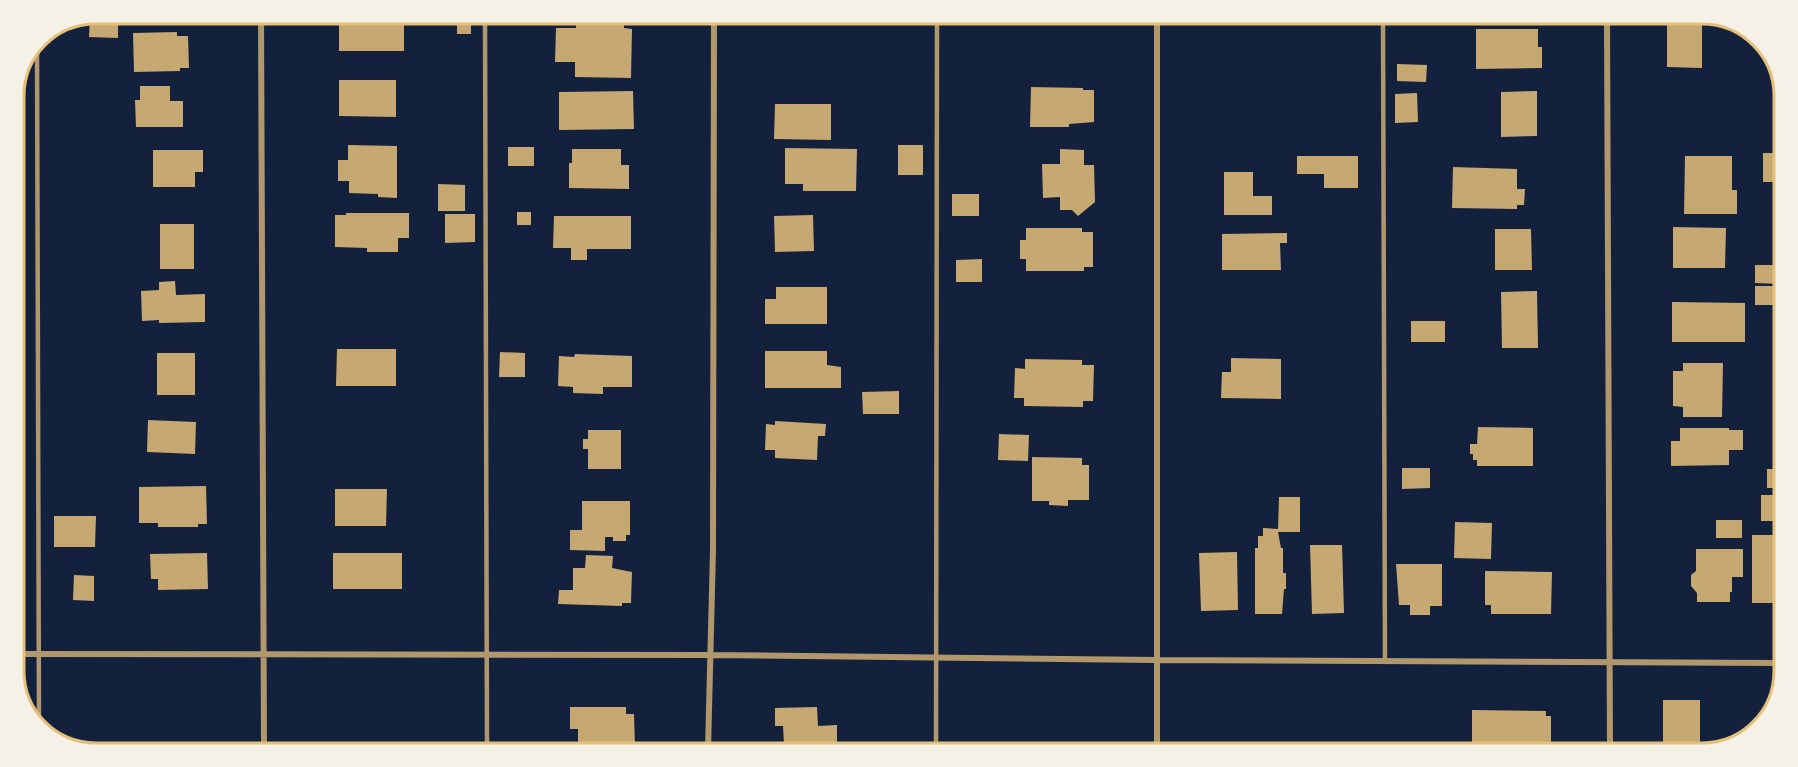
<svg xmlns="http://www.w3.org/2000/svg" width="1798" height="767" font-family="'Alegreya Sans',sans-serif">
	<style>
		.building { fill: #c6a872 }
		.lines { fill: none; stroke-linecap: round; stroke-linejoin: round }
		.service { stroke: #b1986c; stroke-width: 4.5 }
		.minor { stroke: #b1986c; stroke-width: 6 }
		.rim { fill: none; stroke: #e5c07b; stroke-width: 3 }
	</style>
	<rect width="100%" height="100%" fill="#14213d"/>
	<path class="building" d="M 96,14 L 118,14 L 118,38 L 89,37 L 90,16 Z
		M 404,15 L 404,51 L 339,51 L 339,16 Z
		M 457,19 L 471,19 L 471,34 L 457,34 Z
		M 576,22 L 624,22 L 624,28 L 632,29 L 631,78 L 575,77 L 575,62 L 555,62 L 556,28 L 576,28 Z
		M 1667,22 L 1702,23 L 1702,68 L 1667,67 Z
		M 1476,29 L 1538,29 L 1538,47 L 1542,47 L 1542,68 L 1476,69 Z
		M 177,32 L 177,36 L 188,36 L 189,68 L 180,68 L 180,71 L 134,72 L 133,33 Z
		M 1397,64 L 1427,65 L 1426,82 L 1397,81 Z
		M 339,80 L 396,80 L 396,117 L 339,116 Z
		M 140,86 L 170,86 L 170,101 L 183,101 L 183,127 L 136,127 L 135,100 L 140,100 Z
		M 1031,87 L 1083,88 L 1083,90 L 1094,90 L 1094,122 L 1069,124 L 1069,127 L 1030,127 Z
		M 633,91 L 634,129 L 559,130 L 559,92 Z
		M 1537,91 L 1537,136 L 1501,137 L 1501,92 Z
		M 1417,93 L 1418,122 L 1395,123 L 1395,94 Z
		M 775,104 L 831,104 L 831,140 L 774,139 Z
		M 14,112 L 23,112 L 23,145 L 14,145 Z
		M 348,145 L 397,146 L 397,198 L 378,197 L 378,194 L 349,193 L 349,181 L 338,181 L 338,160 L 348,160 Z
		M 898,145 L 923,145 L 923,175 L 898,175 Z
		M 508,147 L 534,147 L 534,166 L 508,166 Z
		M 785,148 L 857,149 L 856,191 L 803,191 L 803,184 L 785,184 Z
		M 572,149 L 621,149 L 621,165 L 629,165 L 629,189 L 569,188 L 569,163 L 572,163 Z
		M 1060,149 L 1084,150 L 1084,165 L 1094,165 L 1095,202 L 1078,216 L 1072,210 L 1060,210 L 1060,197 L 1043,198 L 1042,164 L 1060,164 Z
		M 153,150 L 203,150 L 203,172 L 195,172 L 195,187 L 153,187 Z
		M 1763,153 L 1784,153 L 1783,182 L 1763,182 Z
		M 1297,156 L 1358,156 L 1358,188 L 1324,188 L 1324,174 L 1297,174 Z
		M 1685,156 L 1732,156 L 1732,190 L 1737,190 L 1737,214 L 1684,214 Z
		M 1453,167 L 1517,169 L 1517,189 L 1525,189 L 1524,205 L 1517,205 L 1517,209 L 1452,208 Z
		M 1224,172 L 1253,172 L 1253,196 L 1272,196 L 1272,215 L 1224,215 Z
		M 438,184 L 465,185 L 465,211 L 438,211 Z
		M 952,194 L 979,194 L 979,216 L 952,216 Z
		M 517,212 L 531,212 L 531,225 L 517,225 Z
		M 346,213 L 409,213 L 409,238 L 398,238 L 398,252 L 367,252 L 367,248 L 335,247 L 335,215 L 346,215 Z
		M 445,214 L 475,214 L 475,242 L 445,243 Z
		M 813,215 L 814,251 L 775,252 L 774,216 Z
		M 554,216 L 631,216 L 631,249 L 587,249 L 587,260 L 571,260 L 571,248 L 553,248 Z
		M 160,224 L 194,224 L 194,269 L 160,269 Z
		M 1673,227 L 1726,228 L 1725,268 L 1673,268 Z
		M 1026,228 L 1082,228 L 1082,232 L 1093,232 L 1093,267 L 1084,267 L 1084,271 L 1026,271 L 1026,259 L 1020,259 L 1020,240 L 1026,240 Z
		M 1495,229 L 1531,229 L 1532,270 L 1495,270 Z
		M 1287,233 L 1287,243 L 1280,243 L 1281,270 L 1222,270 L 1222,234 Z
		M 982,259 L 982,282 L 956,282 L 956,260 Z
		M 1755,265 L 1783,265 L 1782,284 L 1755,283 Z
		M 175,281 L 176,295 L 205,294 L 205,322 L 159,323 L 159,320 L 142,321 L 141,291 L 159,290 L 159,282 Z
		M 1755,286 L 1782,286 L 1782,327 L 1779,327 L 1779,305 L 1755,305 Z
		M 776,287 L 827,287 L 827,324 L 765,324 L 765,299 L 776,299 Z
		M 1537,291 L 1538,348 L 1502,348 L 1501,292 Z
		M 1672,302 L 1745,303 L 1745,342 L 1672,342 Z
		M 1411,321 L 1445,321 L 1445,342 L 1411,342 Z
		M 337,349 L 396,349 L 396,386 L 336,386 Z
		M 765,351 L 827,351 L 827,365 L 841,367 L 841,388 L 765,388 Z
		M 500,352 L 525,353 L 525,377 L 499,377 Z
		M 157,353 L 195,353 L 195,395 L 157,395 Z
		M 575,354 L 632,356 L 632,387 L 603,387 L 603,394 L 573,393 L 573,387 L 558,386 L 559,356 L 574,357 Z
		M 1231,358 L 1281,359 L 1281,399 L 1221,398 L 1222,372 L 1231,372 Z
		M 1025,359 L 1082,360 L 1082,365 L 1094,365 L 1093,401 L 1083,401 L 1083,407 L 1024,406 L 1024,398 L 1014,398 L 1015,368 L 1025,369 Z
		M 1683,363 L 1723,363 L 1722,417 L 1683,417 L 1683,407 L 1673,406 L 1673,371 L 1683,371 Z
		M 899,391 L 899,414 L 863,414 L 862,392 Z
		M 148,420 L 196,422 L 195,454 L 147,452 Z
		M 775,421 L 826,424 L 825,436 L 818,436 L 817,460 L 775,458 L 775,450 L 765,450 L 766,424 L 775,425 Z
		M 1478,427 L 1533,428 L 1533,466 L 1477,466 L 1477,460 L 1473,460 L 1473,454 L 1470,454 L 1470,444 L 1477,444 Z
		M 1680,428 L 1729,428 L 1729,430 L 1743,430 L 1743,450 L 1729,450 L 1729,465 L 1671,466 L 1671,441 L 1680,441 Z
		M 588,430 L 621,430 L 621,469 L 588,469 L 588,449 L 583,449 L 583,439 L 588,439 Z
		M 999,434 L 1029,435 L 1028,461 L 998,460 Z
		M 1032,457 L 1082,458 L 1082,465 L 1089,465 L 1089,500 L 1068,500 L 1068,506 L 1049,505 L 1049,501 L 1032,501 Z
		M 1402,468 L 1430,468 L 1430,488 L 1402,489 Z
		M 1767,469 L 1781,469 L 1780,488 L 1767,488 Z
		M 206,486 L 207,524 L 198,524 L 198,527 L 158,527 L 158,523 L 139,523 L 139,487 Z
		M 335,489 L 387,489 L 386,526 L 335,526 Z
		M 1761,495 L 1780,495 L 1780,521 L 1761,521 Z
		M 1279,497 L 1300,497 L 1300,532 L 1278,532 L 1281,548 L 1283,548 L 1283,573 L 1286,573 L 1286,589 L 1284,589 L 1282,614 L 1255,614 L 1255,548 L 1258,548 L 1258,536 L 1263,536 L 1263,528 L 1278,529 Z
		M 582,501 L 630,501 L 630,535 L 626,535 L 626,541 L 613,541 L 613,537 L 605,537 L 605,551 L 570,550 L 570,530 L 582,530 Z
		M 54,516 L 96,516 L 95,547 L 54,547 Z
		M 1716,520 L 1742,520 L 1742,538 L 1716,538 Z
		M 1455,522 L 1492,523 L 1491,559 L 1454,558 Z
		M 1752,535 L 1780,535 L 1779,603 L 1752,603 Z
		M 1310,545 L 1342,545 L 1344,613 L 1312,614 Z
		M 1696,549 L 1743,549 L 1743,577 L 1732,577 L 1732,592 L 1730,592 L 1730,602 L 1697,602 L 1697,593 L 1691,586 L 1691,575 L 1696,571 Z
		M 1237,552 L 1238,610 L 1201,611 L 1199,553 Z
		M 207,553 L 208,589 L 158,590 L 158,579 L 151,579 L 150,554 Z
		M 333,553 L 402,553 L 402,589 L 333,589 Z
		M 586,555 L 613,556 L 612,568 L 632,572 L 631,603 L 622,603 L 622,606 L 558,604 L 559,590 L 573,590 L 573,568 L 585,568 Z
		M 1396,564 L 1442,564 L 1442,606 L 1430,606 L 1430,615 L 1410,615 L 1410,605 L 1399,605 Z
		M 1485,571 L 1552,572 L 1551,614 L 1491,614 L 1491,605 L 1485,605 Z
		M 74,575 L 94,576 L 94,601 L 73,600 Z
		M 1663,700 L 1700,700 L 1700,747 L 1663,747 Z
		M 570,707 L 626,707 L 626,714 L 634,714 L 635,748 L 578,749 L 578,729 L 570,729 Z
		M 817,707 L 818,726 L 837,725 L 837,743 L 784,745 L 783,726 L 775,726 L 775,708 Z
		M 1472,710 L 1546,711 L 1546,716 L 1551,716 L 1551,749 L 1507,749 L 1507,745 L 1472,745 Z"/>
	<g class="lines">
		<path class="service" d="M 485,15 L 487,749
			M 1383,18 L 1385,662
			M 37,39 L 39,728
			M 936,751 L 937,17"/>
		<path class="minor" d="M 261,14 L 264,748
			M 1607,19 L 1610,753
			M 14,654 L 710,655 L 1156,660 L 1779,663
			M 708,750 L 713,550 L 714,16
			M 1157,751 L 1157,17"/>
	</g>
	<path d="M0 0H1798V767H0ZM96 24H1702A72 72 0 0 1 1774 96V671A72 72 0 0 1 1702 743H96A72 72 0 0 1 24 671V96A72 72 0 0 1 96 24Z" fill="#f6f1e7" fill-rule="evenodd"/>
	<path class="rim" d="M96 24H1702A72 72 0 0 1 1774 96V671A72 72 0 0 1 1702 743H96A72 72 0 0 1 24 671V96A72 72 0 0 1 96 24Z"/>
</svg>
